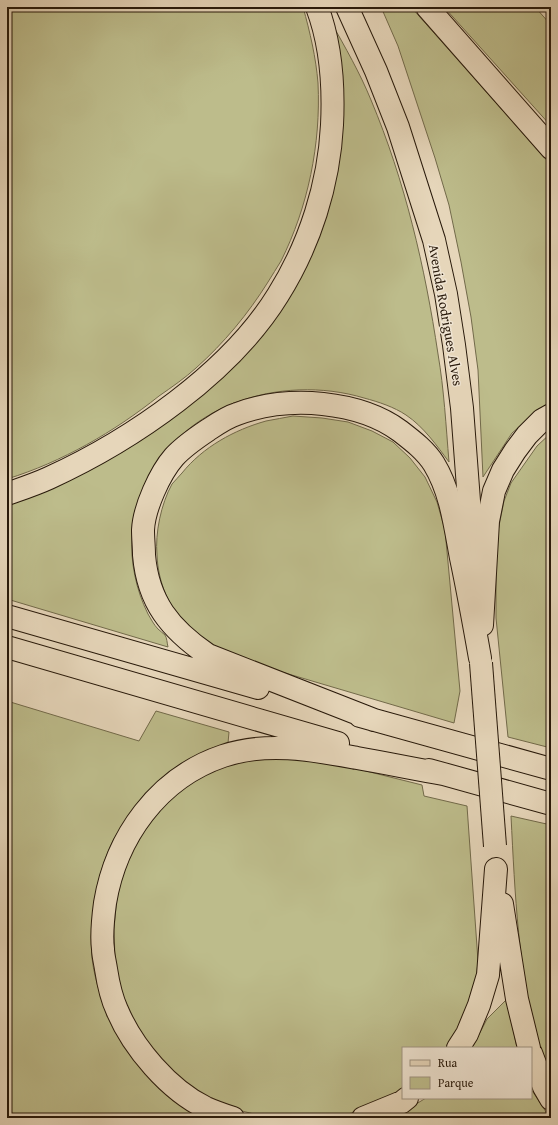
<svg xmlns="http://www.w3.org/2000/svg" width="558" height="1125" font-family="'Gentium Book Plus',serif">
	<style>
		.green { fill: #bdbc8b; stroke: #726a4a }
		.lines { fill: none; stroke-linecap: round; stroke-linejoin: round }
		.major-casing { stroke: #28190a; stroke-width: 24 }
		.highway-casing { stroke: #28190a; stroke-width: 24 }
		.major { stroke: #e6d6ba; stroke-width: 22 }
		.highway { stroke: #e6d6ba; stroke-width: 22 }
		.major-bridge-casing { stroke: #28190a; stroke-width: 24; stroke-linecap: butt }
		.major-bridge { stroke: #e6d6ba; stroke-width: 22 }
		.labels { text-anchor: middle; stroke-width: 3; stroke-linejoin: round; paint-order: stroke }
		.street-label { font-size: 14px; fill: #28190a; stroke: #efe4d2 }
	</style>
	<rect width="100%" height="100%" fill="#e6d6ba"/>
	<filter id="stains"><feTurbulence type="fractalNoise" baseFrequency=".005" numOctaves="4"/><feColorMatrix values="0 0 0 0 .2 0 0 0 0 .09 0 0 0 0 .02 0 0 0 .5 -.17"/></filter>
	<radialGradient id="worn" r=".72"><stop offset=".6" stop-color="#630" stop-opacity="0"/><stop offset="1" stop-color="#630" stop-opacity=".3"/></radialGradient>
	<path class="green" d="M 7,7 L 303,7 C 310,32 316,58 318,83 C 321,144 308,207 281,261 C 277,268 272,275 268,282 C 248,314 224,343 196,368 C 185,378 172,387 159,396 C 114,432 62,462 7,479 Z
		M 381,7 L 411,7 L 551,165 L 551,404 L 532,416 L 512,433 L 483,477 L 478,370 L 471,317 L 461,262 L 449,205 L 435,158 L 398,46 Z
		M 444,7 L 535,7 L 551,25 L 551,126 Z
		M 331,22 C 345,47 360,73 371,100 C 405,181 425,267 438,354 C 444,389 446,426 449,462 C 437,446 424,427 406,415 C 394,407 379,402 364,398 C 281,373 176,405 143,491 C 137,505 133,520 132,535 C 130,561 136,590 148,614 C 151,619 154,625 158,629 C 160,631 163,633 165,635 C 167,638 167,643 168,647 L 7,599 L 7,502 L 150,431 L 311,255 Z
		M 293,416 L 322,418 L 348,422 L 372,431 L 393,442 L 410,458 L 425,477 L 437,502 L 445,530 L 460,691 L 454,723 L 231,657 C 217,649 201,640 189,628 C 169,609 158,582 157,555 C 155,533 161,504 172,484 C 175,480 179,477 182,473 C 203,447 234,430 266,421 C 275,419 284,418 293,416 Z
		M 551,433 L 551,748 L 508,737 L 496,618 L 496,541 L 504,501 L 511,483 L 537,446 Z
		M 7,701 L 139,741 L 156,711 L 229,732 L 228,743 C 220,747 211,750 203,755 C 193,761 184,771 175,778 C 152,798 124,816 111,845 C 96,877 89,923 92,958 C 98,1010 133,1071 175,1102 C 184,1108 195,1113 204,1118 L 7,1118 Z
		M 267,755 L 330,762 L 422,785 L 424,796 L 467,806 L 478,961 L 476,983 L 466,1014 L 449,1048 L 403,1048 L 403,1091 L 357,1112 L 326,1118 L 279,1118 L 262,1116 L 230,1108 L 202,1096 L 157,1060 L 127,1011 L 119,985 L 115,959 L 114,929 L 117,896 L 125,866 L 136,843 L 154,817 L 177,793 L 202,773 Z
		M 511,816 L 551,825 L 551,1079 C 547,1068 542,1058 539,1047 C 518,972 515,894 511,816 Z
		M 507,999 L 517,1048 L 472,1048 L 487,1019 Z
		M 531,1089 L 550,1118 L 393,1118 L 426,1098 L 531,1098 Z"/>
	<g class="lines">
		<defs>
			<path id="major" d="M 347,7 L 376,71 L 398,127 L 434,240 L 446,294 L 454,345 L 462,408 L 476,594"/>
			<path id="highway" d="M 427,7 L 551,148
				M 7,494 C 21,489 36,484 49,478 C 132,440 230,373 278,295 C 310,244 329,184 332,125 C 334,85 331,44 317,7
				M 7,616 L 258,688
				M 482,625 L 488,521 L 494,491 L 503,470 L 515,451 L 527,435 L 542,420 L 551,415
				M 7,647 L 338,743
				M 360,716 L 551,769
				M 374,720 L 208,655 C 170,629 148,602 144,555 C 144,547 143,538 143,530 C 144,508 160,473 174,457 C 184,446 196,438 208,430 C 217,424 227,417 237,414 C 264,404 294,401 323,404 C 351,407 377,414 400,431 C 413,441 426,451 434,464 C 451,492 455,526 461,558 C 468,591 474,624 480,658
				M 429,770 L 551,804
				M 502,904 L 517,999 L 529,1048
				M 458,1048 L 467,1034 L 479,1005 L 488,975 L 496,869
				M 531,1053 L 544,1087 L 551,1099
				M 233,1118 C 224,1115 215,1112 206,1108 C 169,1090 133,1048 117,1010 C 111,997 108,982 106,969 C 105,962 103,955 103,949 C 101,934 103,918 105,903 C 116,837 158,778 223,756 C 267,741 313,750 357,758 C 386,763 414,769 443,774
				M 363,1118 L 402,1102 L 407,1098"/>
		</defs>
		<use href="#major" class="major-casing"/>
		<use href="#highway" class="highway-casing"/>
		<use href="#major" class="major"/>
		<use href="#highway" class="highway"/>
		<defs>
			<path id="major-bridge" d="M 481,663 L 495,846"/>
		</defs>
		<use href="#major-bridge" class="major-bridge-casing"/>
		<use href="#major-bridge" class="major-bridge"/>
	</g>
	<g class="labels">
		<g class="street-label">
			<text transform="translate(446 315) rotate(80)" y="5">Avenida Rodrigues Alves</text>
		</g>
	</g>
	<rect width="558" height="1125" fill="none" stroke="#e6d6ba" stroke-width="24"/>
	<rect x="8" y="8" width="542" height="1109" fill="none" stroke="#28190a" stroke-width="2"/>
	<rect x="12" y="12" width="534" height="1101" fill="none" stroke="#28190a"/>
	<rect x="402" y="1047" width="130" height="52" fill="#efe4d2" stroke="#9f9382"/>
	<rect x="410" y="1060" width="20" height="6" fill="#e6d6ba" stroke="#9f9382"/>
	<text x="438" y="1067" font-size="12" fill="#28190a">Rua</text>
	<rect x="410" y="1077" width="20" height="12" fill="#bdbc8b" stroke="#9f9382"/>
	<text x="438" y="1087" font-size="12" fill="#28190a">Parque</text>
	<rect width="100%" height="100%" filter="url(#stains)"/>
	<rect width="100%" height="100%" fill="url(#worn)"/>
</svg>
